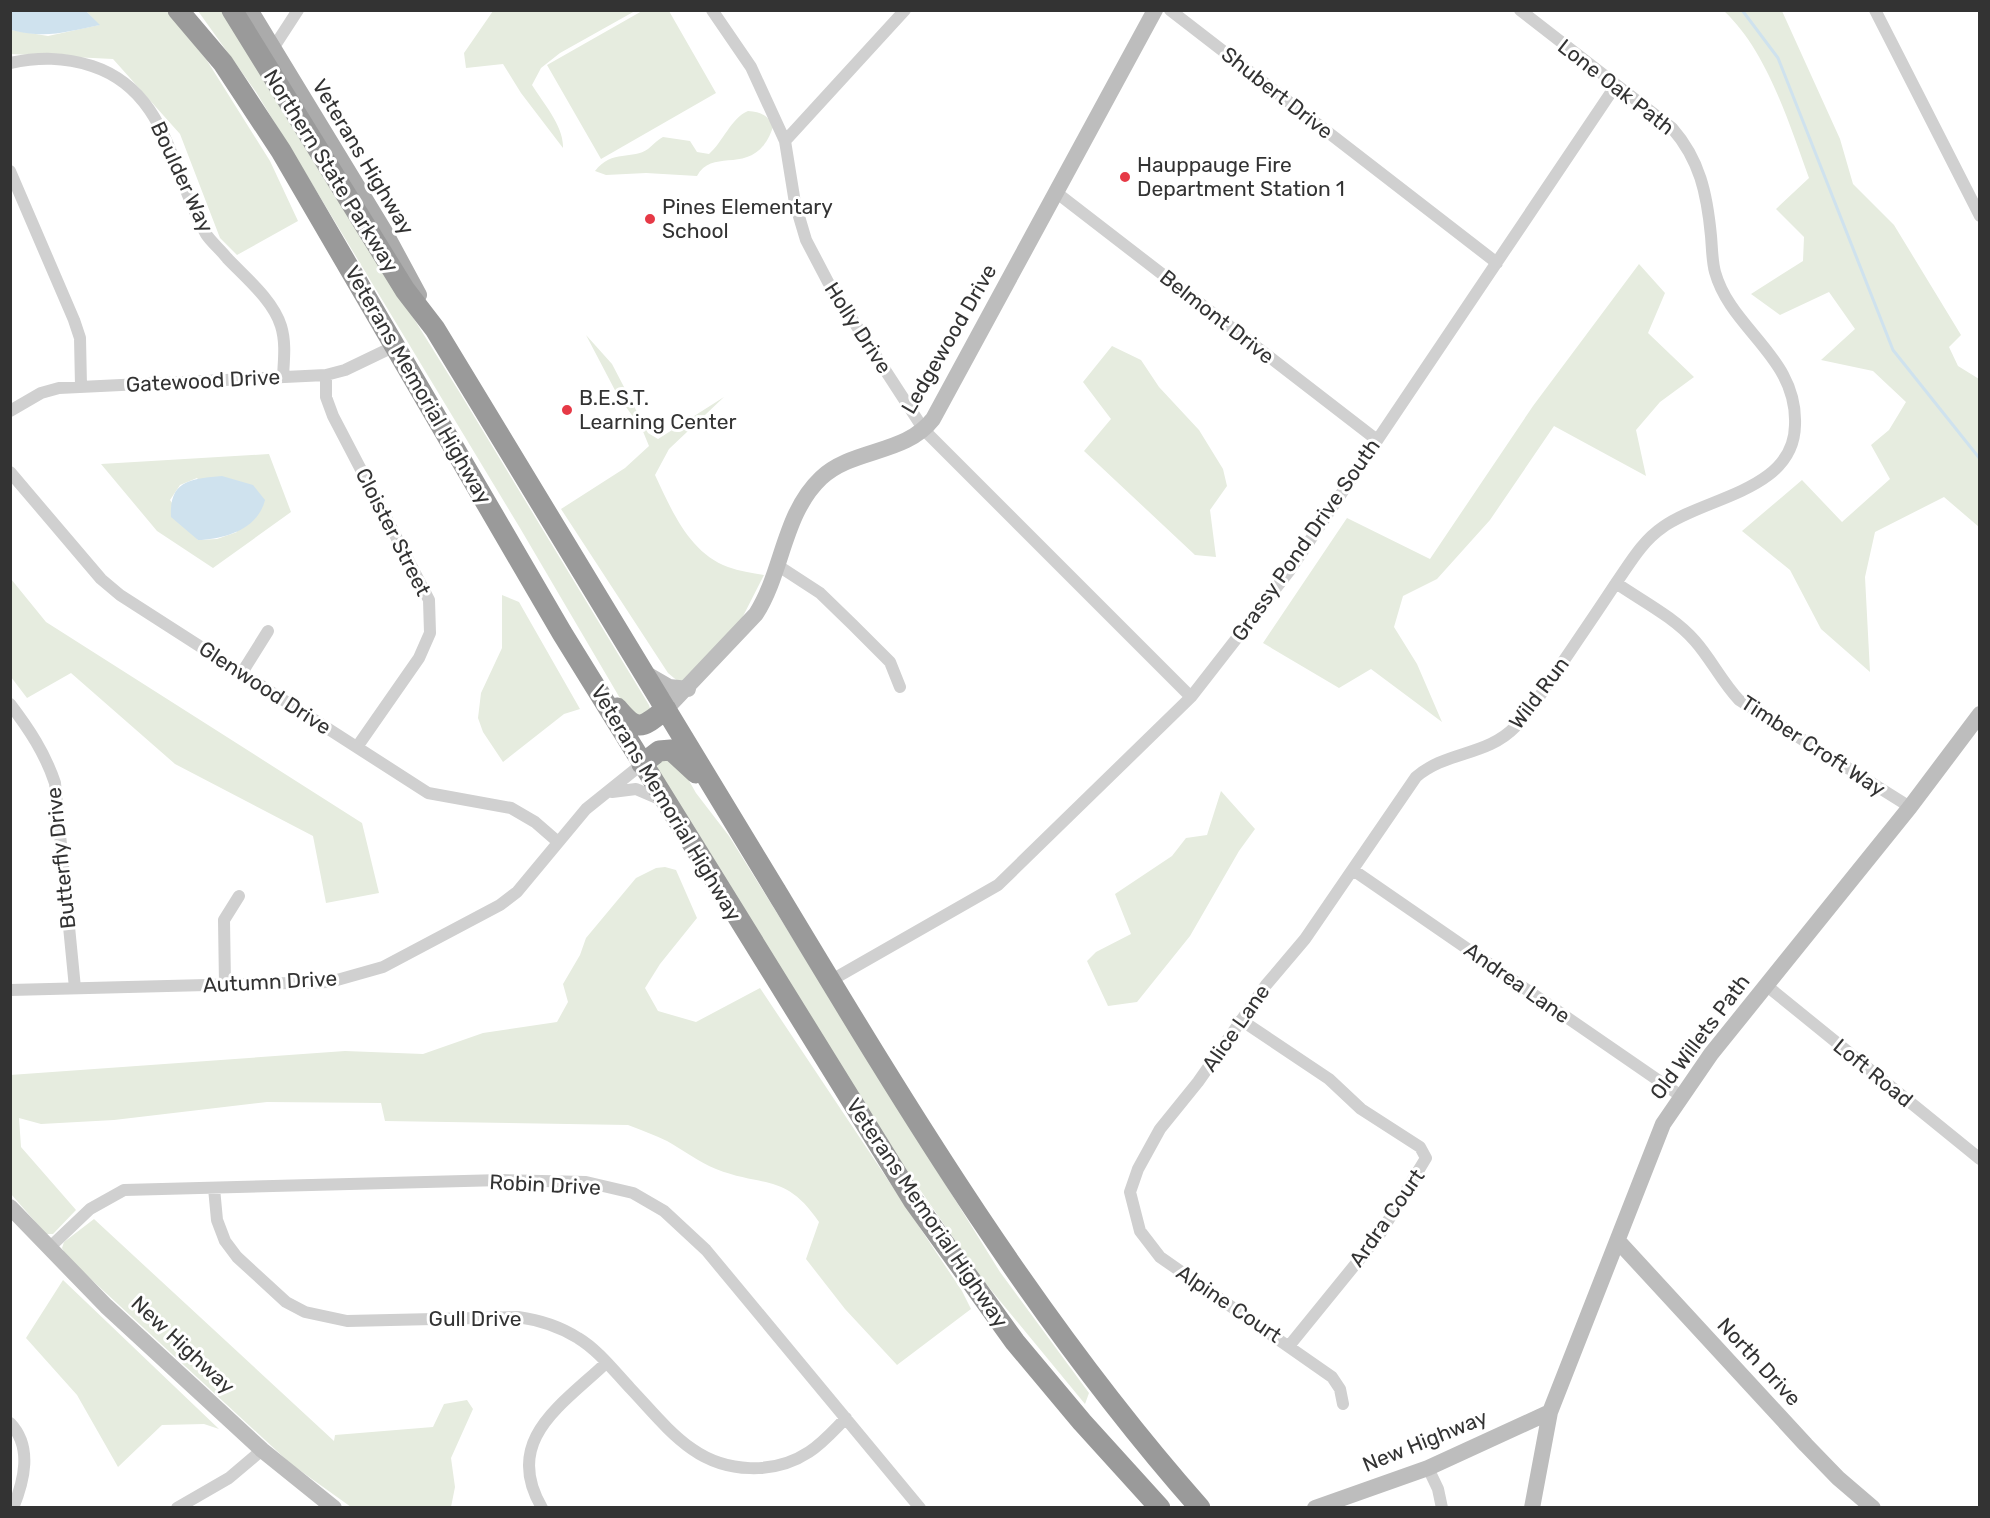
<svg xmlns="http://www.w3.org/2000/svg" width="1990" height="1518" font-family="Rubik,sans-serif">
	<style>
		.green { fill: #e6ecdf; fill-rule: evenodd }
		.water { fill: #cfe2ee }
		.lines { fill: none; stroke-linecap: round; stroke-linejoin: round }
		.stream { stroke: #cfe2ee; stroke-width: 3 }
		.street { stroke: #d0d0d0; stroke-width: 12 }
		.secondary { stroke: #bdbdbd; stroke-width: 16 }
		.primary { stroke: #ababab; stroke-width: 18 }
		.highway { stroke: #9a9a9a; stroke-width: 21 }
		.poi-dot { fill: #e63946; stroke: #fff; stroke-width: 2 }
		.labels { text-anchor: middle; stroke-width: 6; stroke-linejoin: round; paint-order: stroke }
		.street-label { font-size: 21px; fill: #333; stroke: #fff }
		.poi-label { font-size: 21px; fill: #333; stroke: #fff; text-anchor: start }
	</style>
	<rect width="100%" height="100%" fill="#fff"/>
	<path class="green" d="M 86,11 L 167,11 L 206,59 L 270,161 L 298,221 L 237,255 L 220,238 L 180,134 L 113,59 L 11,54 L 11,30 L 48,36 L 99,25 Z
		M 198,11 L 223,11 L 460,393 L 649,705 L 651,712 L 631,717 L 520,528 L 317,192 L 256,92 Z
		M 493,11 L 635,11 L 560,53 L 541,68 L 532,85 C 543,103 564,126 563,148 L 521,93 L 503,64 L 466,68 L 464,53 Z
		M 642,11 L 669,11 L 716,93 L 601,159 L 547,65 Z
		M 1724,11 L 1782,11 L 1840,139 L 1853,184 L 1894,225 L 1961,335 L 1949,347 L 1958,366 L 1979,379 L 1979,527 L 1944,497 L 1875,532 L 1865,577 L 1870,672 L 1821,629 L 1790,570 L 1742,531 L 1802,480 L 1842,522 L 1890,479 L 1871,445 L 1889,430 L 1906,402 L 1873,371 L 1821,360 L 1855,329 L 1829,292 L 1780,315 L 1751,294 L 1803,261 L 1804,237 L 1776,209 L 1809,178 C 1789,123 1767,51 1724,11 Z
		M 748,111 C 761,112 768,115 773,127 C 755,180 714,145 697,176 L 646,173 L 606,175 L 595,171 C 612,149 633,160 648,149 C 653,145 656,141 663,137 L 690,141 L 697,152 L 709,154 C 723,142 731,118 748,111 Z
		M 1639,264 L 1665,293 L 1648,333 L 1694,377 L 1660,402 L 1636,430 L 1646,476 L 1554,426 L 1490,520 L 1437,579 L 1403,596 L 1394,627 L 1417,664 L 1442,722 L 1371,669 L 1339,688 L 1263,643 L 1347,518 L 1430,559 L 1533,406 Z
		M 586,335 L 612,364 L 648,433 L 658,439 L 724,397 L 669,449 L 655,475 C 671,509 689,553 728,567 C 739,571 752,573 764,575 L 737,628 L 680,683 L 668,673 L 561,509 L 625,468 L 649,446 L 642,429 L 618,396 Z
		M 1112,346 L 1141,360 L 1159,387 L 1199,430 L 1223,469 L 1227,486 L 1210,510 L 1216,557 L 1195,555 L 1084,451 L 1111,419 L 1083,382 Z
		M 269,454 L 291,512 L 213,568 L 157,531 L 101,464 ZM 197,478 L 237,532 L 217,539 L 198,540 L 170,500 L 180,485 Z
		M 11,579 L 46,622 L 362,823 L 379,893 L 326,903 L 313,836 L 175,764 L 71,673 L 27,698 L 11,677 Z
		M 502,595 L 519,602 L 580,709 L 564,714 L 503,762 L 483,732 L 478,718 L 481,693 L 502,648 Z
		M 662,754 L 680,765 L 696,793 L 729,836 L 1000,1272 L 1089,1393 L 1085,1404 L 982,1279 L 898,1158 L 658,770 L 656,759 Z
		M 1221,791 L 1255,829 L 1239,851 L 1190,936 L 1137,1002 L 1108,1006 L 1087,961 L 1096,952 L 1131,934 L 1115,894 L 1172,856 L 1186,838 L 1207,835 Z
		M 665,867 L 676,870 L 697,918 L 660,964 L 645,988 L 658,1011 L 696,1022 L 760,988 L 962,1291 L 971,1309 L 897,1365 L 845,1309 L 806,1259 L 819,1222 C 785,1172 764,1188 716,1169 C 699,1162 683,1150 667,1141 C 655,1135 641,1130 628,1125 L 385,1121 L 381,1103 L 267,1102 L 114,1120 L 41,1124 L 19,1118 L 21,1147 L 76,1210 L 53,1234 L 46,1234 L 11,1194 L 10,1075 L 345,1051 L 423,1054 L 483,1033 L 557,1022 L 568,1002 L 563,984 L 580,955 L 586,938 L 636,878 L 656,868 Z
		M 94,1219 L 334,1441 L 335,1435 L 433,1427 L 444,1404 L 467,1400 L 473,1409 L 451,1458 L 455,1487 L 451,1507 L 351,1507 L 291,1464 L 67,1257 L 62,1248 L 64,1242 Z
		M 63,1280 L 219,1429 L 204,1424 L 162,1425 L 118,1467 L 77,1395 L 26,1338 Z"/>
	<path class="water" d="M 11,10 L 86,11 L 100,25 C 64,32 48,39 11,30 Z
		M 222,476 L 253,485 L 265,500 C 258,529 225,539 198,540 L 171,517 C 169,480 191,479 222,476 Z"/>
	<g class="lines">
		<path class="stream" d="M 1742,10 L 1778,58 L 1893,350 L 1980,459"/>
		<path class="street" d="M 712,10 L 751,67 L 785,141 L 795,203 L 806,240 L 828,282 L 924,430 L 1191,697
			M 1170,10 L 1497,263
			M 1875,10 L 1980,216
			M 272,50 L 298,10
			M 10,63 C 39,57 64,57 92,66 C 168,91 171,173 206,234 C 211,242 221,250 227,258 C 245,277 273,300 281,326 C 286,342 284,359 283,376
			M 785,141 L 905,10
			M 10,171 L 74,320 L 80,338 L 81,386
			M 1057,193 L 1377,440
			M 326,375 L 326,397 L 333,416 L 429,600 L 430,633 L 419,658 L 357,747
			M 10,411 L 41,393 L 59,388 L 326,375 L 345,370 L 395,346
			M 10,472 L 101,579 L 120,595 L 428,793 L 511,808 L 535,822 L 558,842
			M 777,565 L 820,593 L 853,625 L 890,662 L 900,687
			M 1616,583 C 1642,601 1674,617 1695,641 C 1711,659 1722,682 1739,700 L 1910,807
			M 243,671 L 268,631
			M 10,704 C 29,729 45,753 55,783 L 75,988
			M 612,792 L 636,789 L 664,801
			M 1353,870 L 1681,1096
			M 830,981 L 998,885 L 1191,697 L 1290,570 L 1616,85
			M 225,985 L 224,920 L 239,896
			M 1767,986 L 1980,1159
			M 10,990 L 330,982 L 383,967 L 500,905 L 517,892 L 586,809 L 642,764
			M 1241,1020 L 1329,1079 L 1361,1109 L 1420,1147 L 1426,1158 L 1380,1234 L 1289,1346
			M 214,1188 L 217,1220 L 225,1241 L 237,1257 L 286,1302 L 305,1312 L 347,1321 L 518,1317 C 540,1320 559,1326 578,1338 C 598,1350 614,1371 630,1388 C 650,1409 669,1433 692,1449 C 726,1473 774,1475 809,1452 C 823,1443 834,1430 846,1418
			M 49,1248 L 90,1209 L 124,1190 L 502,1180 L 586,1182 L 633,1193 L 664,1211 L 706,1250 L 920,1508
			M 1343,1404 L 1340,1389 L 1332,1377 L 1160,1257 L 1140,1231 L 1130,1192 L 1138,1169 L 1160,1129 L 1198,1082 L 1266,985 L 1305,939 L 1416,777 C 1446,751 1487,756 1515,727 C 1531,711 1543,691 1556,672 C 1575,644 1595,615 1614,586 C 1629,565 1641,542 1663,527 C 1705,497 1794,491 1795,425 C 1798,357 1731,330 1715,272 C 1712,261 1712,247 1711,236 C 1707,194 1700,160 1672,128 L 1520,10
			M 10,1423 C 33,1447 24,1481 13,1508
			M 1428,1468 L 1438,1489 L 1442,1508
			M 177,1508 L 229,1478 L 262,1450
			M 542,1508 C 502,1440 562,1405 606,1363"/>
		<path class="secondary" d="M 643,672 L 669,687 L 688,689
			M 666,709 L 756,614 C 783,572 783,514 821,478 C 853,448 905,455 933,419 L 1155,10
			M 10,1207 L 106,1306 L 262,1450 L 334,1508
			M 1618,1241 L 1806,1445 L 1838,1478 L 1873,1508
			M 1315,1508 L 1428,1468 L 1550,1412
			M 1532,1508 L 1550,1412 L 1663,1124 L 1711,1054 L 1910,807 L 1980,714"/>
		<path class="primary" d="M 249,10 L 384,232 L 418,295"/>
		<path class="highway" d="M 178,10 L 223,63 L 281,151 L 562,633 L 913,1200 L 1015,1342 L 1082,1422 L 1160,1508
			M 232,10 L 405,290 L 435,329 C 548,517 662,704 776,891 C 905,1105 1033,1319 1200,1508
			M 617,708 C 638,733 642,728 666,709
			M 642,764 L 659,751 L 671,750 L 696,773"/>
	</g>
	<g class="poi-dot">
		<circle cx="1125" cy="177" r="6"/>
		<circle cx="650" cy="219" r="6"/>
		<circle cx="567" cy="410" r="6"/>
	</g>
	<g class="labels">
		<g class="street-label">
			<text transform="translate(1616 87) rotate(38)" y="7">Lone Oak Path</text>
			<text transform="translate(1277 93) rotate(38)" y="7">Shubert Drive</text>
			<text transform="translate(363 157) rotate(59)" y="7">Veterans Highway</text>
			<text transform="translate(331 171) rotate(58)" y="7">Northern State Parkway</text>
			<text transform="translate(182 177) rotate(65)" y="7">Boulder Way</text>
			<text transform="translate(1217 317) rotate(38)" y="7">Belmont Drive</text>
			<text transform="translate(858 328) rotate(57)" y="7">Holly Drive</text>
			<text transform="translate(949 339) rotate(-60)" y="7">Ledgewood Drive</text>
			<text transform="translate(203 381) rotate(-3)" y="7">Gatewood Drive</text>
			<text transform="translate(418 385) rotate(60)" y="7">Veterans Memorial Highway</text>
			<text transform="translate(393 532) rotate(63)" y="7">Cloister Street</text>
			<text transform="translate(1306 540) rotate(-55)" y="7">Grassy Pond Drive South</text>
			<text transform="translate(265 688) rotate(33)" y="7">Glenwood Drive</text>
			<text transform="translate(1539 693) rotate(-53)" y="7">Wild Run</text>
			<text transform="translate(1813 746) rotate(33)" y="7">Timber Croft Way</text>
			<text transform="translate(666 803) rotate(59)" y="7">Veterans Memorial Highway</text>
			<text transform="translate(61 858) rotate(-96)" y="7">Butterfly Drive</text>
			<text transform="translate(270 982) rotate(-3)" y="7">Autumn Drive</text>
			<text transform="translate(1517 983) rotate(35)" y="7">Andrea Lane</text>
			<text transform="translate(1236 1028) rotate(-55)" y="7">Alice Lane</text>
			<text transform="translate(1700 1037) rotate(-53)" y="7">Old Willets Path</text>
			<text transform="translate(1873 1073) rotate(39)" y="7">Loft Road</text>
			<text transform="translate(545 1185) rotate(3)" y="7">Robin Drive</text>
			<text transform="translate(927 1213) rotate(56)" y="7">Veterans Memorial Highway</text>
			<text transform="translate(1387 1218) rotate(-55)" y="7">Ardra Court</text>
			<text transform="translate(1229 1304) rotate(34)" y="7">Alpine Court</text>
			<text x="475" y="1326">Gull Drive</text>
			<text transform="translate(183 1345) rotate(43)" y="7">New Highway</text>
			<text transform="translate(1759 1362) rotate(47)" y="7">North Drive</text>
			<text transform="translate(1425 1441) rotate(-22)" y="7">New Highway</text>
		</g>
		<g class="poi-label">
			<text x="1137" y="172">Hauppauge Fire<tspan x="1137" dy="24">Department Station 1</tspan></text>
			<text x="662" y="214">Pines Elementary<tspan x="662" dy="24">School</tspan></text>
			<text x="579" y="405">B.E.S.T.<tspan x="579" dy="24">Learning Center</tspan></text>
		</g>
	</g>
	<rect width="1990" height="1518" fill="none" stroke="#333333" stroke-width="24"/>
</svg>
